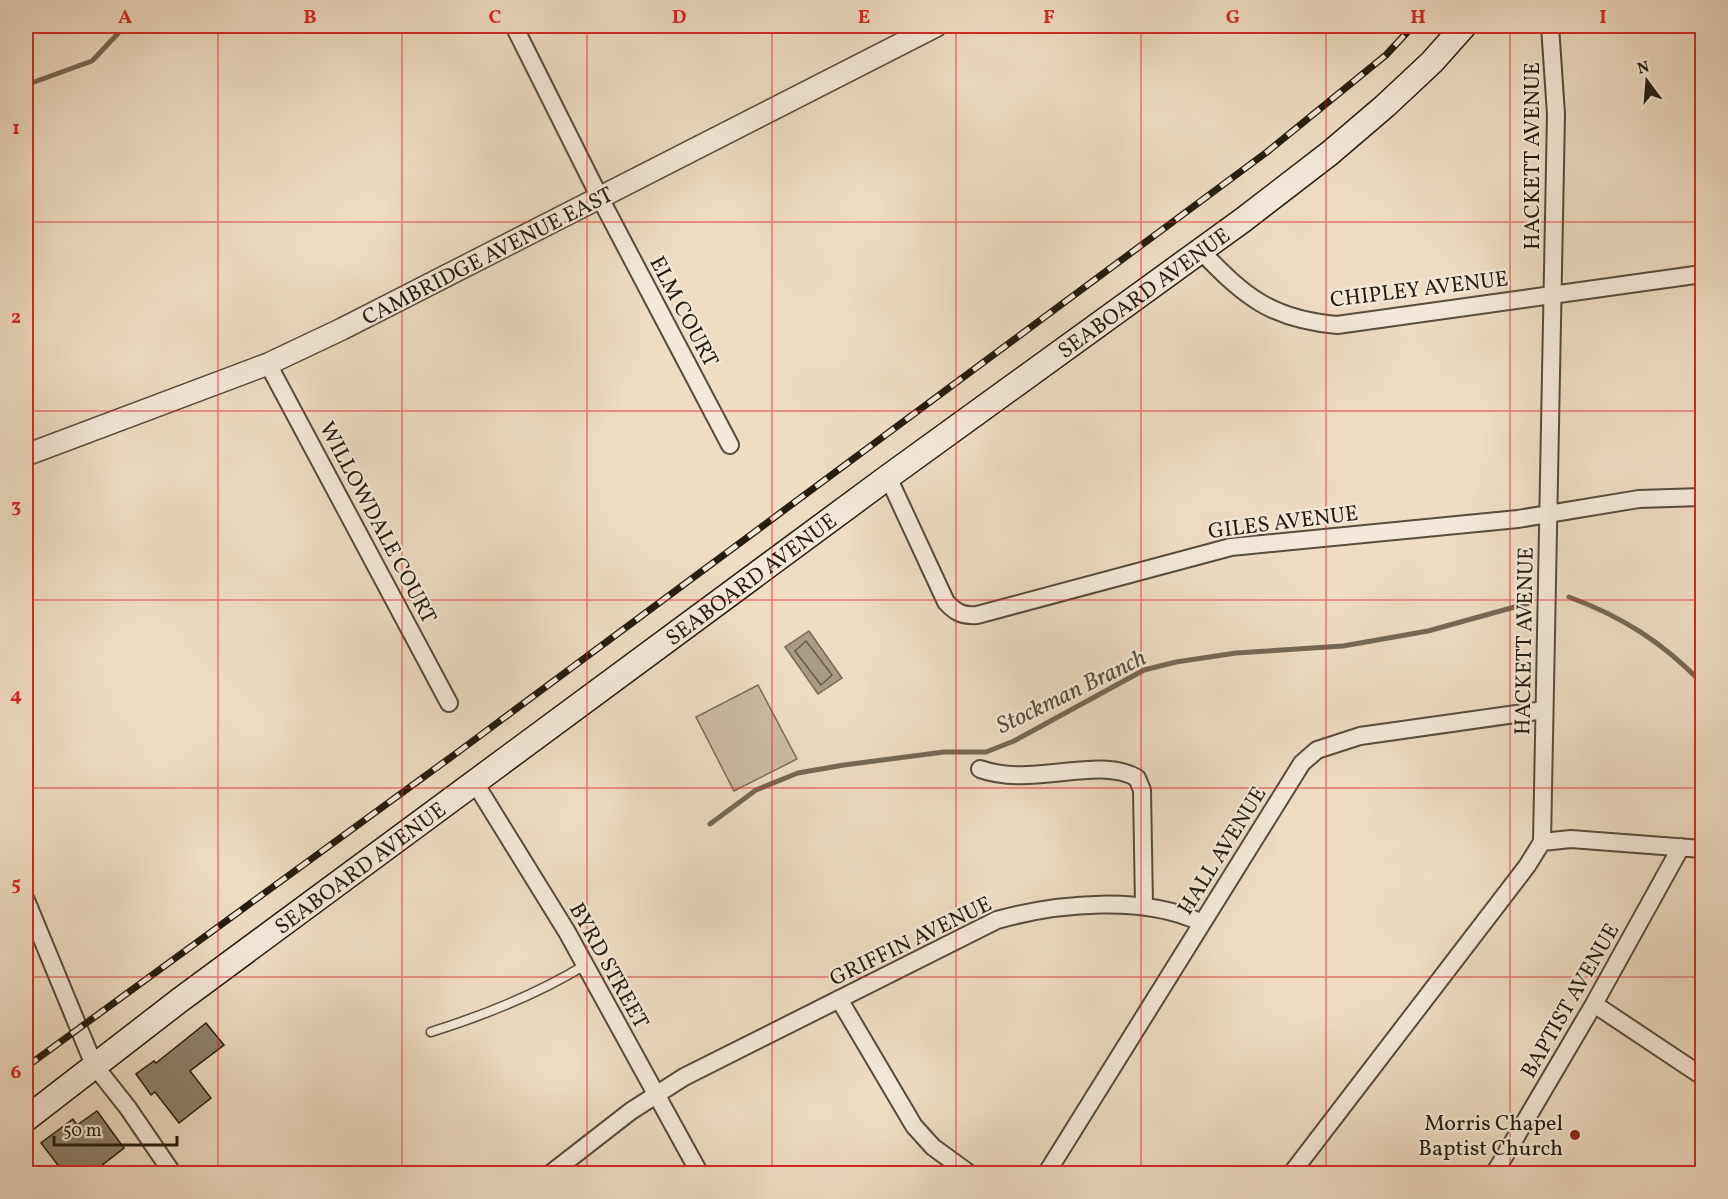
<svg xmlns="http://www.w3.org/2000/svg" width="1728" height="1199" font-family="Vollkorn,serif">
	<style>
		.green { fill: #cdbba4; stroke: #7a6c59; stroke-width: 1.5 }
		.water { fill: #ab9b85; stroke: #766855; stroke-width: 1.5 }
		.lines { fill: none; stroke-linecap: round; stroke-linejoin: round }
		.shore { stroke: #685c4a; stroke-width: 1.5 }
		.stream { stroke: #766855; stroke-width: 5 }
		.building { fill: #8f806c; stroke: #261c0e; stroke-width: 1.5 }
		.service-casing { stroke: #584c3b; stroke-width: 11 }
		.minor-casing { stroke: #584c3b; stroke-width: 20 }
		.tertiary-casing { stroke: #584c3b; stroke-width: 24 }
		.secondary-casing { stroke: #261c0e; stroke-width: 27 }
		.service { stroke: #f5e8d8; stroke-width: 8 }
		.minor { stroke: #f5e8d8; stroke-width: 16 }
		.tertiary { stroke: #f5e8d8; stroke-width: 21 }
		.secondary { stroke: #f5e8d8; stroke-width: 24 }
		.rail-casing { stroke: #261c0e; stroke-width: 7 }
		.rail { stroke: #f5e8d8; stroke-width: 4.5; stroke-dasharray: 14; stroke-linecap: butt }
		.grid { fill: none; stroke: #d62828; stroke-width: 1.5; stroke-opacity: 0.55 }
		.poi-dot { fill: #8f2418; stroke: #f5e8d8; stroke-width: 2 }
		.labels { text-anchor: middle; stroke-width: 4.5; stroke-linejoin: round; paint-order: stroke }
		.street-label { font-size: 22px; fill: #261c0e; stroke: #f5e8d8 }
		.poi-label { font-size: 22px; fill: #261c0e; stroke: #f5e8d8; text-anchor: end }
		.water-label { font-size: 24px; font-style: italic; fill: #5b4f3e; stroke: #f5e8d8 }
		.neatline { fill: none; stroke: #d62828; stroke-width: 2 }
		.grid-label { font-size: 20px; text-anchor: middle; font-weight: bold; fill: #d62828 }
	</style>
	<rect width="100%" height="100%" fill="#efdcc3"/>
	<filter id="stains"><feTurbulence type="fractalNoise" baseFrequency=".00333" numOctaves="4"/><feColorMatrix values="0 0 0 0 .2 0 0 0 0 .09 0 0 0 0 .02 0 0 0 .5 -.17"/></filter>
	<radialGradient id="worn" r=".72"><stop offset=".6" stop-color="#630" stop-opacity="0"/><stop offset="1" stop-color="#630" stop-opacity=".3"/></radialGradient>
	<path class="green" d="M 758,685 L 797,759 L 734,791 L 696,717 Z"/>
	<path class="water" d="M 809,631 L 842,678 L 818,694 L 785,647 Z"/>
	<g class="lines">
		<path class="shore" d="M 806,641 L 832,675 L 821,685 L 795,651 Z"/>
		<path class="stream" d="M 26,85 L 92,61 L 125,26
			M 1569,597 C 1623,617 1662,642 1702,683
			M 710,824 L 756,790 L 798,773 L 844,765 L 944,752 L 986,752 L 1014,741 L 1144,670 L 1176,662 L 1236,653 L 1343,646 L 1428,631 L 1529,603"/>
	</g>
	<path class="building" d="M 206,1023 L 224,1045 L 190,1071 L 211,1098 L 179,1123 L 155,1092 L 151,1095 L 136,1074 L 154,1061 L 156,1063 Z
		M 97,1111 L 124,1148 L 92,1173 L 64,1173 L 41,1143 L 73,1119 L 77,1125 Z"/>
	<g class="lines">
		<defs>
			<path id="service" d="M 431,1032 C 485,1015 536,995 585,965"/>
			<path id="minor" d="M 514,26 L 600,198 L 730,445
				M 1201,251 C 1245,297 1271,319 1337,325 L 1702,274
				M 268,364 L 449,703
				M 888,477 L 946,602 C 956,613 963,616 977,615 L 1231,547 L 1518,519 L 1639,499 L 1702,497
				M 980,769 C 1032,788 1098,755 1137,778 L 1142,790 L 1144,905
				M 475,783 L 567,932 L 700,1174
				M 1542,842 L 1571,839 L 1702,849
				M 26,900 L 94,1065 L 128,1108 L 173,1174
				M 839,999 L 914,1126 L 933,1147 L 970,1174
				M 1594,1004 L 1702,1076
				M 550,1174 L 631,1111 L 684,1077 L 997,920 C 1058,903 1145,895 1202,923
				M 1046,1174 L 1302,763 L 1317,750 L 1360,736 L 1544,710
				M 1291,1174 L 1527,866 L 1542,842 L 1556,114 L 1550,26
				M 1494,1174 L 1594,1004 L 1681,847"/>
			<path id="tertiary" d="M 26,455 L 268,364 L 342,329 L 936,26"/>
			<g id="secondary">
				<path id="s1" d="M 26,1119 L 180,1000 L 888,477 L 1243,220 L 1330,153 L 1385,106 L 1432,62 L 1464,26"/>
			</g>
		</defs>
		<use href="#service" class="service-casing"/>
		<use href="#minor" class="minor-casing"/>
		<use href="#tertiary" class="tertiary-casing"/>
		<use href="#secondary" class="secondary-casing"/>
		<use href="#service" class="service"/>
		<use href="#minor" class="minor"/>
		<use href="#tertiary" class="tertiary"/>
		<use href="#secondary" class="secondary"/>
		<defs>
			<path id="rail" d="M 26,1067 L 458,752 L 1267,152 L 1386,55 L 1413,26"/>
		</defs>
		<use href="#rail" class="rail-casing"/>
		<use href="#rail" class="rail"/>
	</g>
	<path class="grid" d="M 218,26 L 218,1174M 402,26 L 402,1174M 587,26 L 587,1174M 772,26 L 772,1174M 956,26 L 956,1174M 1141,26 L 1141,1174M 1326,26 L 1326,1174M 1510,26 L 1510,1174M 26,222 L 1702,222M 26,411 L 1702,411M 26,600 L 1702,600M 26,788 L 1702,788M 26,977 L 1702,977"/>
	<circle class="poi-dot" cx="1575" cy="1135" r="6"/>
	<g class="labels">
		<g class="street-label">
			<text transform="translate(1531 156) rotate(-90)" y="8">HACKETT AVENUE</text>
			<text transform="translate(487 255) rotate(-27)" y="8">CAMBRIDGE AVENUE EAST</text>
			<text transform="translate(1419 288) rotate(-7)" y="8">CHIPLEY AVENUE</text>
			<text dy="8" stroke="none"><textPath href="#s1" startOffset="1390">SEABOARD AVENUE</textPath></text>
			<text transform="translate(685 311) rotate(62)" y="8">ELM COURT</text>
			<text transform="translate(1283 521) rotate(-7)" y="8">GILES AVENUE</text>
			<text transform="translate(379 522) rotate(62)" y="8">WILLOWDALE COURT</text>
			<text dy="8" stroke="none"><textPath href="#s1" startOffset="904">SEABOARD AVENUE</textPath></text>
			<text transform="translate(1523 641) rotate(-89)" y="8">HACKETT AVENUE</text>
			<text transform="translate(1221 850) rotate(-58)" y="8">HALL AVENUE</text>
			<text dy="8" stroke="none"><textPath href="#s1" startOffset="418">SEABOARD AVENUE</textPath></text>
			<text transform="translate(910 940) rotate(-26)" y="8">GRIFFIN AVENUE</text>
			<text transform="translate(610 965) rotate(61)" y="8">BYRD STREET</text>
			<text transform="translate(1569 1000) rotate(-60)" y="8">BAPTIST AVENUE</text>
		</g>
		<g class="poi-label">
			<text x="1563" y="1130">Morris Chapel<tspan x="1563" dy="25">Baptist Church</tspan></text>
		</g>
		<g class="water-label">
			<text transform="translate(1071 691) rotate(-26)" y="8">Stockman Branch</text>
		</g>
	</g>
	<rect width="1728" height="1199" fill="none" stroke="#efdcc3" stroke-width="66"/>
	<g transform="translate(1647 81) rotate(344)" stroke="#f5e8d8" stroke-width="4.5" paint-order="stroke">
	<path d="M0-4.5L10 22L0 15L-10 22Z" fill="#261c0e"/>
	<text y="-9" font-size="16" font-weight="bold" text-anchor="middle" fill="#261c0e">N</text>
	</g>
	<path d="M54 1136v9h123v-9" fill="none" stroke="#261c0e" stroke-width="3"/>
	<text x="63" y="1136" font-size="18" fill="#261c0e" stroke="#f5e8d8" stroke-width="4.5" paint-order="stroke">50 m</text>
	<rect x="33" y="33" width="1662" height="1133" class="neatline"/>
	<g class="grid-label">
		<text x="125" y="23">A</text>
		<text x="310" y="23">B</text>
		<text x="495" y="23">C</text>
		<text x="679" y="23">D</text>
		<text x="864" y="23">E</text>
		<text x="1049" y="23">F</text>
		<text x="1233" y="23">G</text>
		<text x="1418" y="23">H</text>
		<text x="1603" y="23">I</text>
		<text x="16" y="134">1</text>
		<text x="16" y="323">2</text>
		<text x="16" y="512">3</text>
		<text x="16" y="701">4</text>
		<text x="16" y="890">5</text>
		<text x="16" y="1078">6</text>
	</g>
	<rect width="100%" height="100%" filter="url(#stains)"/>
	<rect width="100%" height="100%" fill="url(#worn)"/>
</svg>
